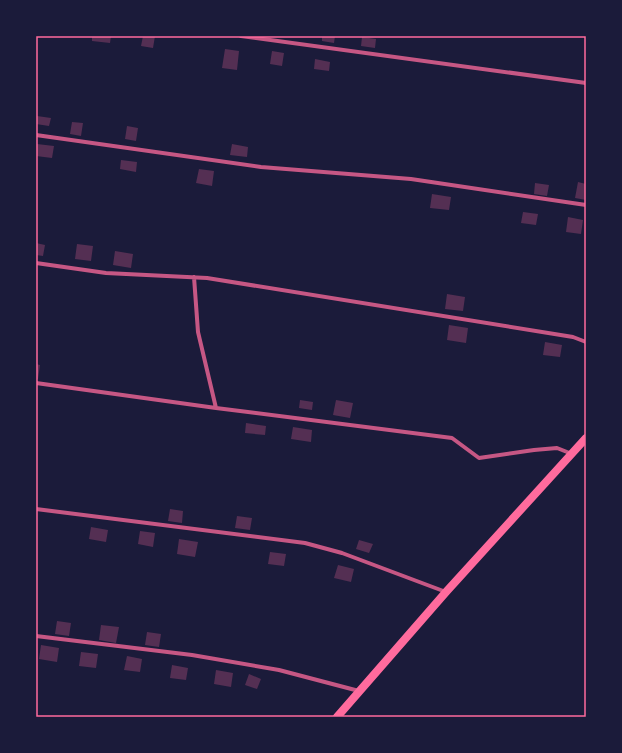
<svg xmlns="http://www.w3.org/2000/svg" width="622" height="753" font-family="'Roboto Condensed',sans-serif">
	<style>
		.building { fill: #542f53 }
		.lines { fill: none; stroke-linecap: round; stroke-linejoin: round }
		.minor { stroke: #c65784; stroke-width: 4 }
		.secondary { stroke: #ff6b9d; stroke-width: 8 }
		.neatline { fill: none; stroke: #ff6b9d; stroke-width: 1.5 }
	</style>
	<rect width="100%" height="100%" fill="#1b1b3a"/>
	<path class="building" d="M 92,36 L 111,36 L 110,43 L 92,41 Z
		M 143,36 L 155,36 L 153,48 L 141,46 Z
		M 322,36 L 335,36 L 334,43 L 322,41 Z
		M 362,37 L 376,39 L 375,48 L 361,46 Z
		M 225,49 L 239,51 L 237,70 L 222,68 Z
		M 272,51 L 284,53 L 282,66 L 270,64 Z
		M 315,59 L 330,62 L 329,71 L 314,69 Z
		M 37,116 L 51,118 L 49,126 L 36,124 Z
		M 72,122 L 83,123 L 81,136 L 70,134 Z
		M 127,126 L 138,128 L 136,141 L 125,139 Z
		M 37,144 L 54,146 L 52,158 L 36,156 Z
		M 232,144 L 248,147 L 247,157 L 230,155 Z
		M 121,160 L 137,162 L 136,172 L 120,169 Z
		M 199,169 L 214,171 L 212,186 L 196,183 Z
		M 578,182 L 586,184 L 586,200 L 575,198 Z
		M 535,183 L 549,185 L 547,196 L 534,194 Z
		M 432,194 L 451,197 L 449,210 L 430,208 Z
		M 523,212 L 538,214 L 536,225 L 521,223 Z
		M 568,217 L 583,220 L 581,234 L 566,232 Z
		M 36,243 L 45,245 L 43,256 L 36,255 Z
		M 77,244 L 93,246 L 91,261 L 75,259 Z
		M 115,251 L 133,254 L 131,268 L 113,265 Z
		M 447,294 L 465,297 L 463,311 L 445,309 Z
		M 449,325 L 468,328 L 466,343 L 447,340 Z
		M 545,342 L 562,345 L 560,357 L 543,355 Z
		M 36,364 L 40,365 L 38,379 L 36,379 Z
		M 300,400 L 313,402 L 312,410 L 299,408 Z
		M 336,400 L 353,403 L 350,418 L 333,415 Z
		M 246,423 L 266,426 L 265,435 L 245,433 Z
		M 293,427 L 312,430 L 311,442 L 291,439 Z
		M 170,509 L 183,511 L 182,523 L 168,521 Z
		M 237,516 L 252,518 L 250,530 L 235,528 Z
		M 91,527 L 108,530 L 106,542 L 89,539 Z
		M 140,531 L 155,533 L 153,547 L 138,544 Z
		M 179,539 L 198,542 L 195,557 L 177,554 Z
		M 359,540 L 373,544 L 369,553 L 356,549 Z
		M 270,552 L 286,554 L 284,566 L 268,564 Z
		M 338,565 L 354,569 L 351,582 L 334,578 Z
		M 57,621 L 71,623 L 69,636 L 55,634 Z
		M 101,625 L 119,627 L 116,643 L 99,640 Z
		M 147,632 L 161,634 L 159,647 L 145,645 Z
		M 41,645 L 59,648 L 57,662 L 39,659 Z
		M 81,652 L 98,654 L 96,668 L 79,666 Z
		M 127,656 L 142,659 L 140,672 L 124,670 Z
		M 172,665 L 188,668 L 186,680 L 170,678 Z
		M 216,670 L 233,673 L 231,687 L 214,684 Z
		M 249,674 L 261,679 L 257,689 L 245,685 Z"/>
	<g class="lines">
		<path class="minor" d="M 241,36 L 586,83
			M 36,135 L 261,167 L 411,179 L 586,205
			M 36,263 L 106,273 L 207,278 L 573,337 L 586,342
			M 194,277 L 198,332 L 216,408
			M 36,383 L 216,408 L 452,438 L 479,458 L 534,450 L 557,448 L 572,454
			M 36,509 L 305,543 L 342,553 L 446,592
			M 36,636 L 192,655 L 279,670 L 359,691"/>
		<path class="secondary" d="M 337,717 L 446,592 L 586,438"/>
	</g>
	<rect width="622" height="753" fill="none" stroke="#1b1b3a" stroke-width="74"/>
	<rect x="37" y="37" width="548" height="679" class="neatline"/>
</svg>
